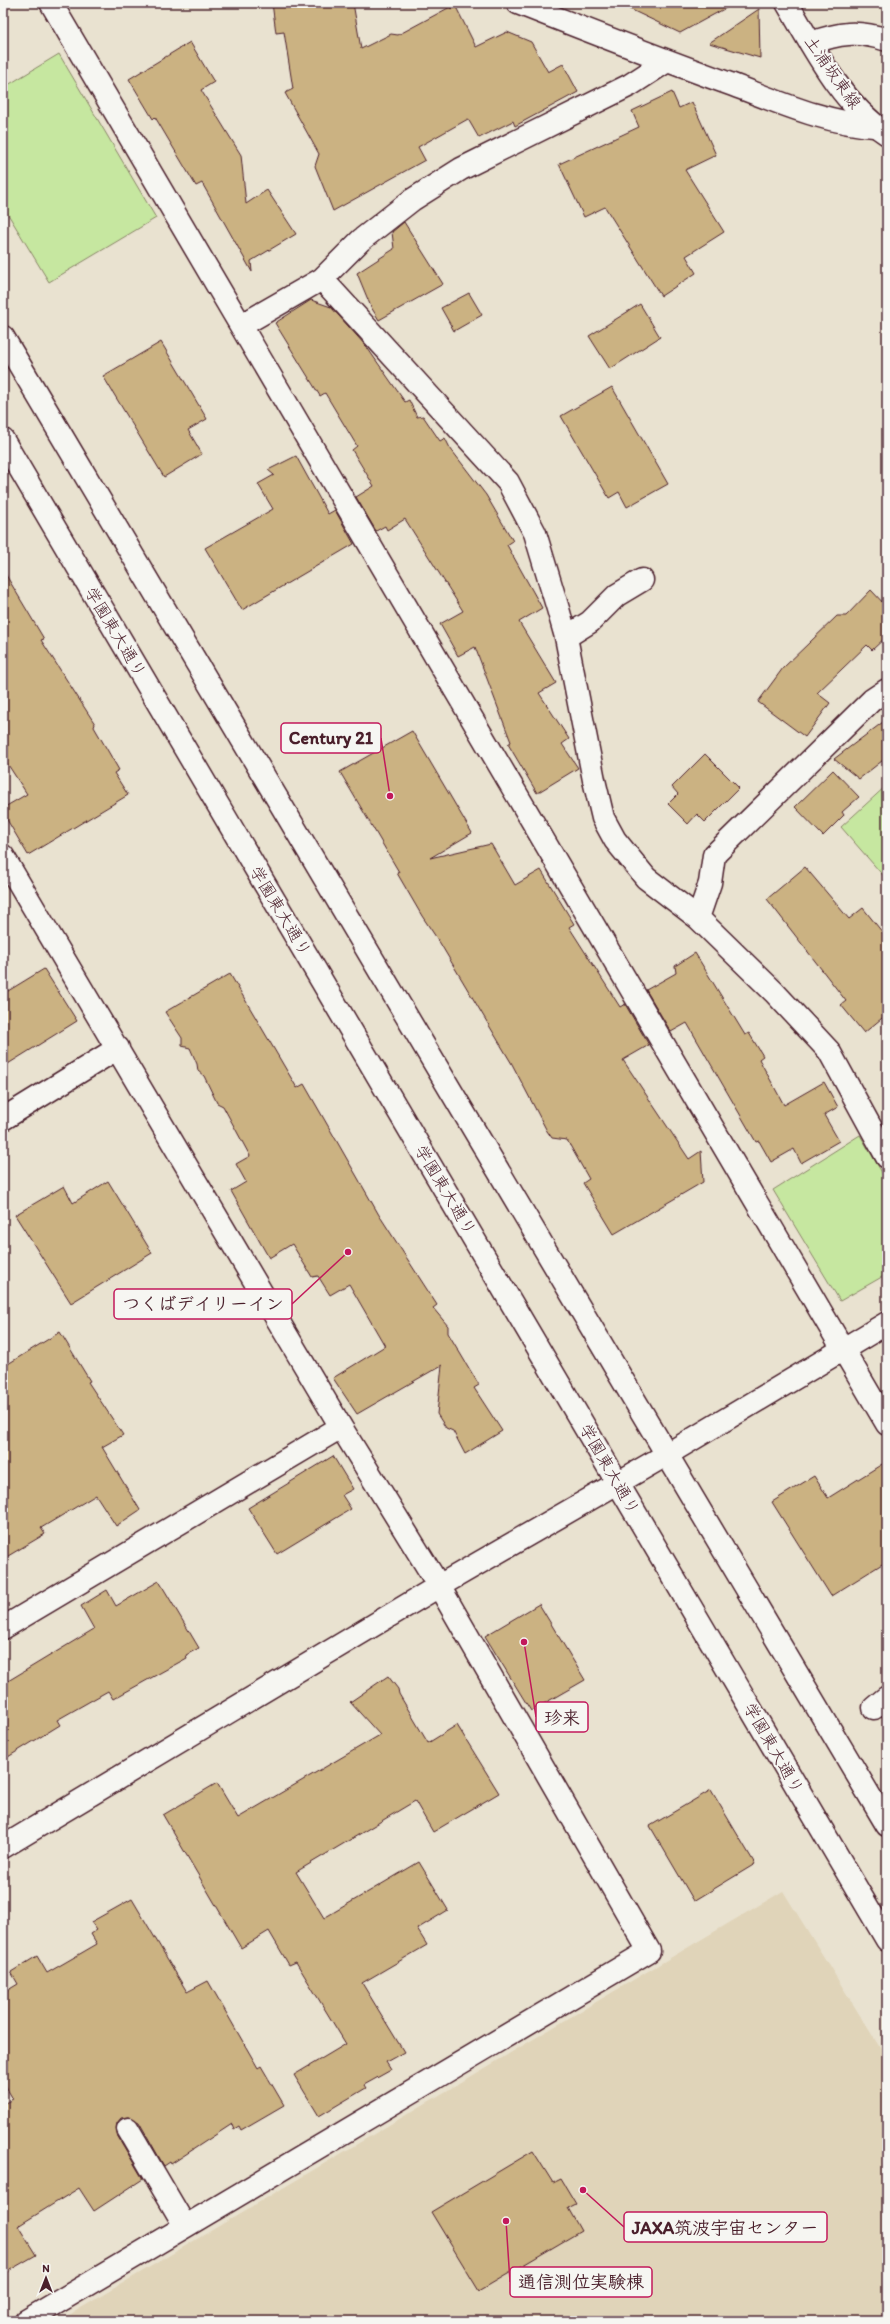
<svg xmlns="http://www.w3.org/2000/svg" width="890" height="2324" font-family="Itim,'Klee One',sans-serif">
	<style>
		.built { fill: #e0d4b9 }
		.green { fill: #c6e7a0; stroke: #888366 }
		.building { fill: #cbb282; stroke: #4a1f2b }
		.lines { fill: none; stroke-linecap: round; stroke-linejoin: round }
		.minor-casing { stroke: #4a1f2b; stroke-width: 25 }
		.tertiary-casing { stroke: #4a1f2b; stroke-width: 25 }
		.secondary-casing { stroke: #4a1f2b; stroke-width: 25 }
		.primary-casing { stroke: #4a1f2b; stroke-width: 25 }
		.minor { stroke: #f6f6f2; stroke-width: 22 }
		.tertiary { stroke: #f6f6f2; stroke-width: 22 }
		.secondary { stroke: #f6f6f2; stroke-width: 22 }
		.primary { stroke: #f6f6f2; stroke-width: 22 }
		.labels { text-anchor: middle; stroke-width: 4; stroke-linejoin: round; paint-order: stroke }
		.street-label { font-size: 17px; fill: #4a1f2b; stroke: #f6f6f2 }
		.leader { fill: none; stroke: #c2185b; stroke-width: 1.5 }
		.callout-dot { fill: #c2185b; stroke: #f6f6f2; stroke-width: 1.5 }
		.callout { fill: #f6f6f2; stroke: #c2185b; stroke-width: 1.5 }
		.callout-label { font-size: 18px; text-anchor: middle; font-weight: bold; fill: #4a1f2b }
	</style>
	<rect width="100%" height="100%" fill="#e9e2d0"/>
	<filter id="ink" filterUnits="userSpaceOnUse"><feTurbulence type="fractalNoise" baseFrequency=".025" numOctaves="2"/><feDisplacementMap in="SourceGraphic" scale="8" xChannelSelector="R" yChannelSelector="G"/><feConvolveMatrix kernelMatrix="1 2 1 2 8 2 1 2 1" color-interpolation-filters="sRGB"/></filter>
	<g filter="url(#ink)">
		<path class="built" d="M 783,1891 L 887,2059 L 887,2321 L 59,2321 Z"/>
		<path class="green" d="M 59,54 L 156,218 L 49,282 L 3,206 L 3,88 Z
			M 887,785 L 887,880 L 841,827 Z
			M 860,1135 L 887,1181 L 887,1274 L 840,1301 L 773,1190 Z"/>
		<path class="building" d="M 272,3 L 353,3 L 361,49 L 391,34 L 398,35 L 450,7 L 451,9 L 456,7 L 476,47 L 507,32 L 531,42 L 548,72 L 563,64 L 578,92 L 515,126 L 513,121 L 479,138 L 468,119 L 418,147 L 425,160 L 333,211 L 315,166 L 319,154 L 285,93 L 293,89 L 284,32 L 276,33 Z
			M 617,3 L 735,3 L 680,33 Z
			M 759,9 L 760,58 L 709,43 Z
			M 190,42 L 214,82 L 201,90 L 241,155 L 246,204 L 267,190 L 296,234 L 251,261 L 252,272 L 202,183 L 196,186 L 155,117 L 153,119 L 129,79 Z
			M 672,92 L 679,108 L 692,102 L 716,155 L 685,170 L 724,232 L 686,256 L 696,273 L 661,296 L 605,207 L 584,217 L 559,164 L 639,127 L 632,111 Z
			M 404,222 L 443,284 L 379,320 L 371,307 L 357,273 L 394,249 L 392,232 Z
			M 469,293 L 482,315 L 454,331 L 441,308 Z
			M 311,300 L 331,307 L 366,346 L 405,402 L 409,400 L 417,417 L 423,416 L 440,441 L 445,438 L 450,448 L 486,495 L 513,541 L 507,545 L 542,608 L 519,622 L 556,683 L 539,693 L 569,739 L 562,744 L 578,768 L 537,793 L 508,744 L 511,742 L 475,647 L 458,656 L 440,624 L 463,611 L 405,519 L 387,530 L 385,526 L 376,531 L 356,497 L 374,486 L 352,450 L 357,446 L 325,393 L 320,396 L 275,323 Z
			M 640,304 L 660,337 L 610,369 L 589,336 Z
			M 161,342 L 207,419 L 188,430 L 202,454 L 164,477 L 103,376 Z
			M 612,387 L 668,484 L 627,507 L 619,492 L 609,498 L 561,416 Z
			M 296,456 L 328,514 L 335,510 L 354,544 L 242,610 L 205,548 L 273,509 L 258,484 L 274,475 L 268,470 Z
			M 3,570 L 44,639 L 41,640 L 95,724 L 94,727 L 119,770 L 114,773 L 128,795 L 28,855 L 3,813 L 3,808 L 27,794 L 3,757 Z
			M 871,590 L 887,607 L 887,636 L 872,650 L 867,645 L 817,693 L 830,703 L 805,737 L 758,702 L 783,668 L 837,616 L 846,616 Z
			M 887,719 L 887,757 L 859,779 L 834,759 Z
			M 412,731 L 472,833 L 430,858 L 491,844 L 515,885 L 541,870 L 574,924 L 569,927 L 620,1007 L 625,1004 L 649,1045 L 623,1060 L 689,1159 L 701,1151 L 703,1182 L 614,1234 L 583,1183 L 589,1179 L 567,1140 L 552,1138 L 547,1131 L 512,1064 L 440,943 L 422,916 L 397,873 L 399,872 L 340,772 Z
			M 705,754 L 739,788 L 705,822 L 697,814 L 688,824 L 668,804 L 678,794 L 672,787 Z
			M 833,770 L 859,797 L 842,812 L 844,815 L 823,836 L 795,807 Z
			M 805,867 L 849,919 L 863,908 L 887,938 L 887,1014 L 864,1033 L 841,1005 L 846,1001 L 767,899 Z
			M 695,953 L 745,1035 L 749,1033 L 763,1056 L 759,1059 L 784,1105 L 824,1082 L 838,1107 L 824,1115 L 839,1141 L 801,1163 L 794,1149 L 771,1162 L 759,1141 L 756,1142 L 687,1023 L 671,1032 L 646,990 L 676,973 L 675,966 Z
			M 44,969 L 77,1021 L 3,1067 L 3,994 Z
			M 230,974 L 297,1088 L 304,1084 L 379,1215 L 437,1305 L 433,1308 L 448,1326 L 448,1333 L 479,1385 L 474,1388 L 502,1431 L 465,1454 L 453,1431 L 446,1428 L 437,1414 L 442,1365 L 357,1414 L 333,1378 L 385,1346 L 349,1284 L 330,1295 L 318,1276 L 312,1277 L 292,1244 L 269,1258 L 231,1191 L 246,1182 L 236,1164 L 250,1156 L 223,1106 L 217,1103 L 204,1076 L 198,1071 L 197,1064 L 190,1048 L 182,1046 L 182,1038 L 165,1012 Z
			M 108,1181 L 152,1253 L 71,1303 L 15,1215 L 64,1186 L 73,1203 Z
			M 60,1332 L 90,1381 L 88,1382 L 123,1435 L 102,1447 L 140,1510 L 116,1526 L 96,1495 L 41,1528 L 45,1534 L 3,1559 L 3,1367 Z
			M 333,1456 L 353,1489 L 342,1495 L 351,1509 L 277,1554 L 248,1508 Z
			M 887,1461 L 887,1561 L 831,1596 L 772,1502 L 814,1476 L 828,1498 Z
			M 159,1581 L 199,1648 L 186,1655 L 187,1658 L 113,1699 L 108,1691 L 57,1720 L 60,1725 L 3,1760 L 3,1684 L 94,1629 L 81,1606 L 107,1590 L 116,1606 Z
			M 539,1604 L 585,1680 L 531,1711 L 485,1636 Z
			M 388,1676 L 398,1689 L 399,1694 L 428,1743 L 457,1725 L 499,1793 L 433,1832 L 415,1801 L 296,1872 L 324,1918 L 419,1862 L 448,1910 L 417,1929 L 427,1945 L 362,1983 L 404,2052 L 386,2062 L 391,2070 L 364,2085 L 366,2088 L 319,2116 L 294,2075 L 346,2044 L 296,1962 L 289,1965 L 269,1931 L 241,1948 L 163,1815 L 217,1783 L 238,1818 L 380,1735 L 350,1702 Z
			M 711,1790 L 755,1864 L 694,1901 L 650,1826 Z
			M 132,1899 L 187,1992 L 208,1981 L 258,2068 L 261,2066 L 284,2105 L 241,2130 L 239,2126 L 234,2129 L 232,2124 L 171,2164 L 170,2162 L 164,2166 L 139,2122 L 128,2117 L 121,2118 L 117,2123 L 117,2135 L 143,2179 L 94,2211 L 79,2188 L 18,2226 L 36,2255 L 3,2274 L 3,2104 L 13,2099 L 3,2082 L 3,1993 L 18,1984 L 11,1972 L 37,1956 L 47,1973 L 97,1944 L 91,1934 L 97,1930 L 91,1922 Z
			M 533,2151 L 553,2183 L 561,2179 L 576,2204 L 568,2208 L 581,2231 L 479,2291 L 431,2212 Z"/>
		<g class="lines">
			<defs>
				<path id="minor" d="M 51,3 L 887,1424
					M 518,3 C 589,31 661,59 733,85 C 779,102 825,123 874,126
					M 811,43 C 839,33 857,30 887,40
					M 322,279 L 508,482 L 535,533 L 558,609 L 566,637 L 594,780 L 603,818 L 615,840 L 646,878 L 698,918 L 774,992 L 829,1051 L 887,1157
					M 242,325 L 322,279 L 361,240 L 412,200 L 461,169 L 630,85 L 667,61
					M 566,637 L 590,622 L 617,595 L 642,580
					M 3,856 L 341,1427 L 439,1586 L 649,1951 L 26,2321
					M 698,918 L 710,883 L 714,855 L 872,700 L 887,690
					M 3,1119 L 118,1048
					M 3,1628 L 341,1427
					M 874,1708 L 887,1697
					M 128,2129 L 185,2226"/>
				<path id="tertiary" d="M 3,1847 L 439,1586 L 666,1455 L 887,1323"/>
				<path id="secondary" d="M 787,3 C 814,49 841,103 887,134"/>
				<path id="primary" d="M 3,337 L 887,1825
					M 3,440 L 887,1940"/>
			</defs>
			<use href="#minor" class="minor-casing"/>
			<use href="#tertiary" class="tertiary-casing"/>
			<use href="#secondary" class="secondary-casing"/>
			<use href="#primary" class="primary-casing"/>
			<use href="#minor" class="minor"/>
			<use href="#tertiary" class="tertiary"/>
			<use href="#secondary" class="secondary"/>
			<use href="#primary" class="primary"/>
		</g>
	</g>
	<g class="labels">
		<g class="street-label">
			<text transform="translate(833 72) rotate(55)" y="6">土浦坂東線</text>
			<text transform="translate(116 632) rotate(59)" y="6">学園東大通り</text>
			<text transform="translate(281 911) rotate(59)" y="6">学園東大通り</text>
			<text transform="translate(446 1190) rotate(59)" y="6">学園東大通り</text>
			<text transform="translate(610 1469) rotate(60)" y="6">学園東大通り</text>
			<text transform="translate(774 1748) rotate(60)" y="6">学園東大通り</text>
		</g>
	</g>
	<path class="leader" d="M390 796L381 738M348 1252L292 1304M524 1642L536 1717M583 2190L624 2227M506 2221L510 2282"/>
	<g class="callout-dot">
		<circle cx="390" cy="796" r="4"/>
		<circle cx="348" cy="1252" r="4"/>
		<circle cx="524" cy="1642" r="4"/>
		<circle cx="583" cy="2190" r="4"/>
		<circle cx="506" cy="2221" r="4"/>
	</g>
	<g class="callout">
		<rect x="281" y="723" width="100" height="30" rx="4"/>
		<rect x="114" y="1289" width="178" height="30" rx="4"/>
		<rect x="536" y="1702" width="52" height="30" rx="4"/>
		<rect x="624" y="2212" width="203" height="30" rx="4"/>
		<rect x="510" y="2267" width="142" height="30" rx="4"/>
	</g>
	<g class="callout-label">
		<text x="331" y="744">Century 21</text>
		<text x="203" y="1310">つくばデイリーイン</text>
		<text x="562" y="1724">珍来</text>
		<text x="725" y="2234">JAXA筑波宇宙センター</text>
		<text x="581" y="2288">通信測位実験棟</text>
	</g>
	<rect width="890" height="2324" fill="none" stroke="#f6f6f2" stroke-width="16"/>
	<rect x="8" y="8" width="874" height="2308" fill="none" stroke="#4a1f2b" stroke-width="1.5" filter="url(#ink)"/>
	<g transform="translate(46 2278)" stroke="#f6f6f2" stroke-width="3" paint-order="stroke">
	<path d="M0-3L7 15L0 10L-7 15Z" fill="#4a1f2b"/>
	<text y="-6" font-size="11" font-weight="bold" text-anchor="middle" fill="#4a1f2b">N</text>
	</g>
</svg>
